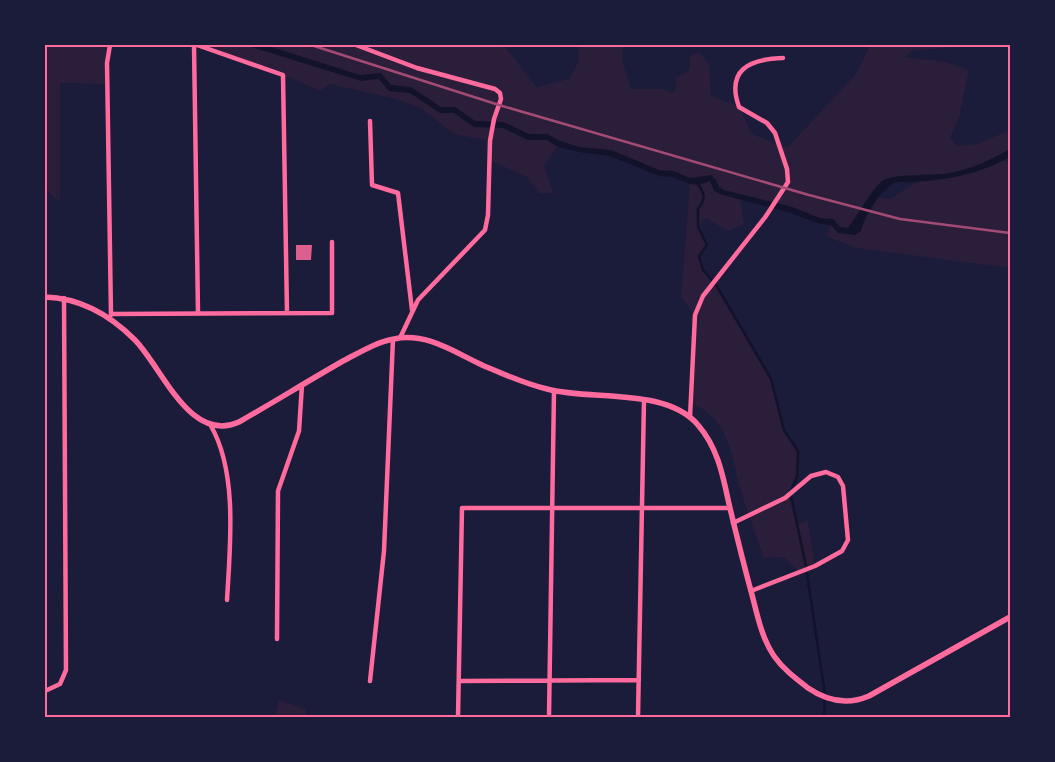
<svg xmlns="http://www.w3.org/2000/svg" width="1055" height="762" font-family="Montserrat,sans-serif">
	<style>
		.green { fill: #2a1e3b }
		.water { fill: #12122b }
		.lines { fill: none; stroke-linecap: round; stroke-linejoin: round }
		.stream { stroke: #12122b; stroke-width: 2.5 }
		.building { fill: #dd5f8e }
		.minor { stroke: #ff6b9d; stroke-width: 4.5 }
		.tertiary { stroke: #ff6b9d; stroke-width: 5.5 }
		.rail { stroke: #a44b75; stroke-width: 2.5 }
		.neatline { fill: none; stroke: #ff6b9d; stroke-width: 2 }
	</style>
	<rect width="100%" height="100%" fill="#1b1b3a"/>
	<path class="green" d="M 45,45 L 110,45 L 107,84 L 60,83 L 60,202 L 45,189 Z
		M 197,45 L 504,45 L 536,87 L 569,79 L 579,61 L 579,45 L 623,45 L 622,60 L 631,89 L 663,89 L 672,93 L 676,90 L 676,78 L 690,69 L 690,56 L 699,52 L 709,64 L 711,95 L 739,107 L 752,134 L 787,148 L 856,74 L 869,47 L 873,45 L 976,45 L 912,51 L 905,57 L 946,62 L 969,70 L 960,114 L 950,138 L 957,146 L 977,144 L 1010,130 L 1010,152 L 999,159 L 1010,163 L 1010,268 L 856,248 L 826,236 L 831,225 L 838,233 L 861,231 L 863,223 L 878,198 L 890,199 L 921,179 L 884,184 L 852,231 L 838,230 L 832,222 L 740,198 L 744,224 L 728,231 L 706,218 L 698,227 L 707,245 L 699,256 L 703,270 L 716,285 L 771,379 L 784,430 L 798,451 L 797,477 L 790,493 L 797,524 L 808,521 L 815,566 L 799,572 L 784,557 L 764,558 C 756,535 747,512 740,488 C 731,453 729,419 691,403 L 695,315 L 681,297 L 690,181 L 659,172 L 610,153 L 559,144 L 544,166 L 553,193 L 539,193 L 527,177 L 489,160 L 490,141 L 454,134 L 422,109 L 396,99 L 330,84 L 320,91 L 283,75 Z
		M 279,700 L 305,709 L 308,717 L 275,717 Z"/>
	<path class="water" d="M 245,45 L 265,45 L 360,75 L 381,73 L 391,85 L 411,87 L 441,107 L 455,107 L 475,121 L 503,122 L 529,134 L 547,134 L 560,141 L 579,147 L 611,150 L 659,170 L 673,171 L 690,178 L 711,175 L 716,180 L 719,187 L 724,190 L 792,207 L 820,218 L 833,219 L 840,227 L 848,228 C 857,216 872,189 882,181 C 893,173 934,176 950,173 C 971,169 991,160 1010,149 L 1010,157 C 974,177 937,182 896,182 C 880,190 865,214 861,231 L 855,235 L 838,233 L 831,225 L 820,224 L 791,213 L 723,195 L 714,191 L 710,181 L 699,185 L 690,184 L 672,177 L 659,176 L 610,156 L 579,152 L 558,147 L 547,140 L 528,140 L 503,128 L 474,127 L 454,113 L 440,113 L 410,93 L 389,91 L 379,79 L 361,81 Z"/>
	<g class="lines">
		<path class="stream" d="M 698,184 C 705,194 706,199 698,209 L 698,227 L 707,245 L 699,256 L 703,270 L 716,285 L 771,379 L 784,430 L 798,451 L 797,477 L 790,492 L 806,566
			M 807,574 L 825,695 L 824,717"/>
	</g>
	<path class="building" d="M 296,245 L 312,245 L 311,260 L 296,260 Z"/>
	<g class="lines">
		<path class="minor" d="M 110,45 L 107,63 L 111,315
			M 194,45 L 198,313
			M 197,45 L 283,75 L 287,313
			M 356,45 L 417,68 L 495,89 L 500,93 L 501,99 L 494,119 L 490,141 L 488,215 L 485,230 L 418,300 L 400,338
			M 370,121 L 372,185 L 398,193 L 412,310
			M 112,314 L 332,313 L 332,242
			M 690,417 L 695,315 L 703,296 L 766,216 L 788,182 L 787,169 L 775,133 L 767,123 L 739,107 C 726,70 749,59 783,58
			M 211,426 C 238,473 230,547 227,600
			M 733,523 L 785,498 L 811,476 L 826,472 L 838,477 L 843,486 L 848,540 L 842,551 L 815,566 L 751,591
			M 277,639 L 278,491 L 299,431 L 302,385
			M 370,681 L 384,551 L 393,339
			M 459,681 L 639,680
			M 45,691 L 60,684 L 66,670 L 64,298
			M 458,717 L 462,508 L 730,508
			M 549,717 L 554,391
			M 638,717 L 644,400"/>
		<path class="tertiary" d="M 45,297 C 80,298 111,316 135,340 C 163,369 190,444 239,422 C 274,402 308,381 343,361 C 359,353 376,342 394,339 C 426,332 454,352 482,365 C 503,374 525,384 547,389 C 591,401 666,387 698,425 C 718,448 723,476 729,504 C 736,533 743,562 751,591 C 757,613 761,637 774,656 C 783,669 795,678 808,688 C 827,701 848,705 869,696 L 1010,617"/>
		<path class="rail" d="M 311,45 L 499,105 L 809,195 L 900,219 L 1010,233"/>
	</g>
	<rect width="1055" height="762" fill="none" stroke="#1b1b3a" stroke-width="92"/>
	<rect x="46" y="46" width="963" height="670" class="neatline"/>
</svg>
